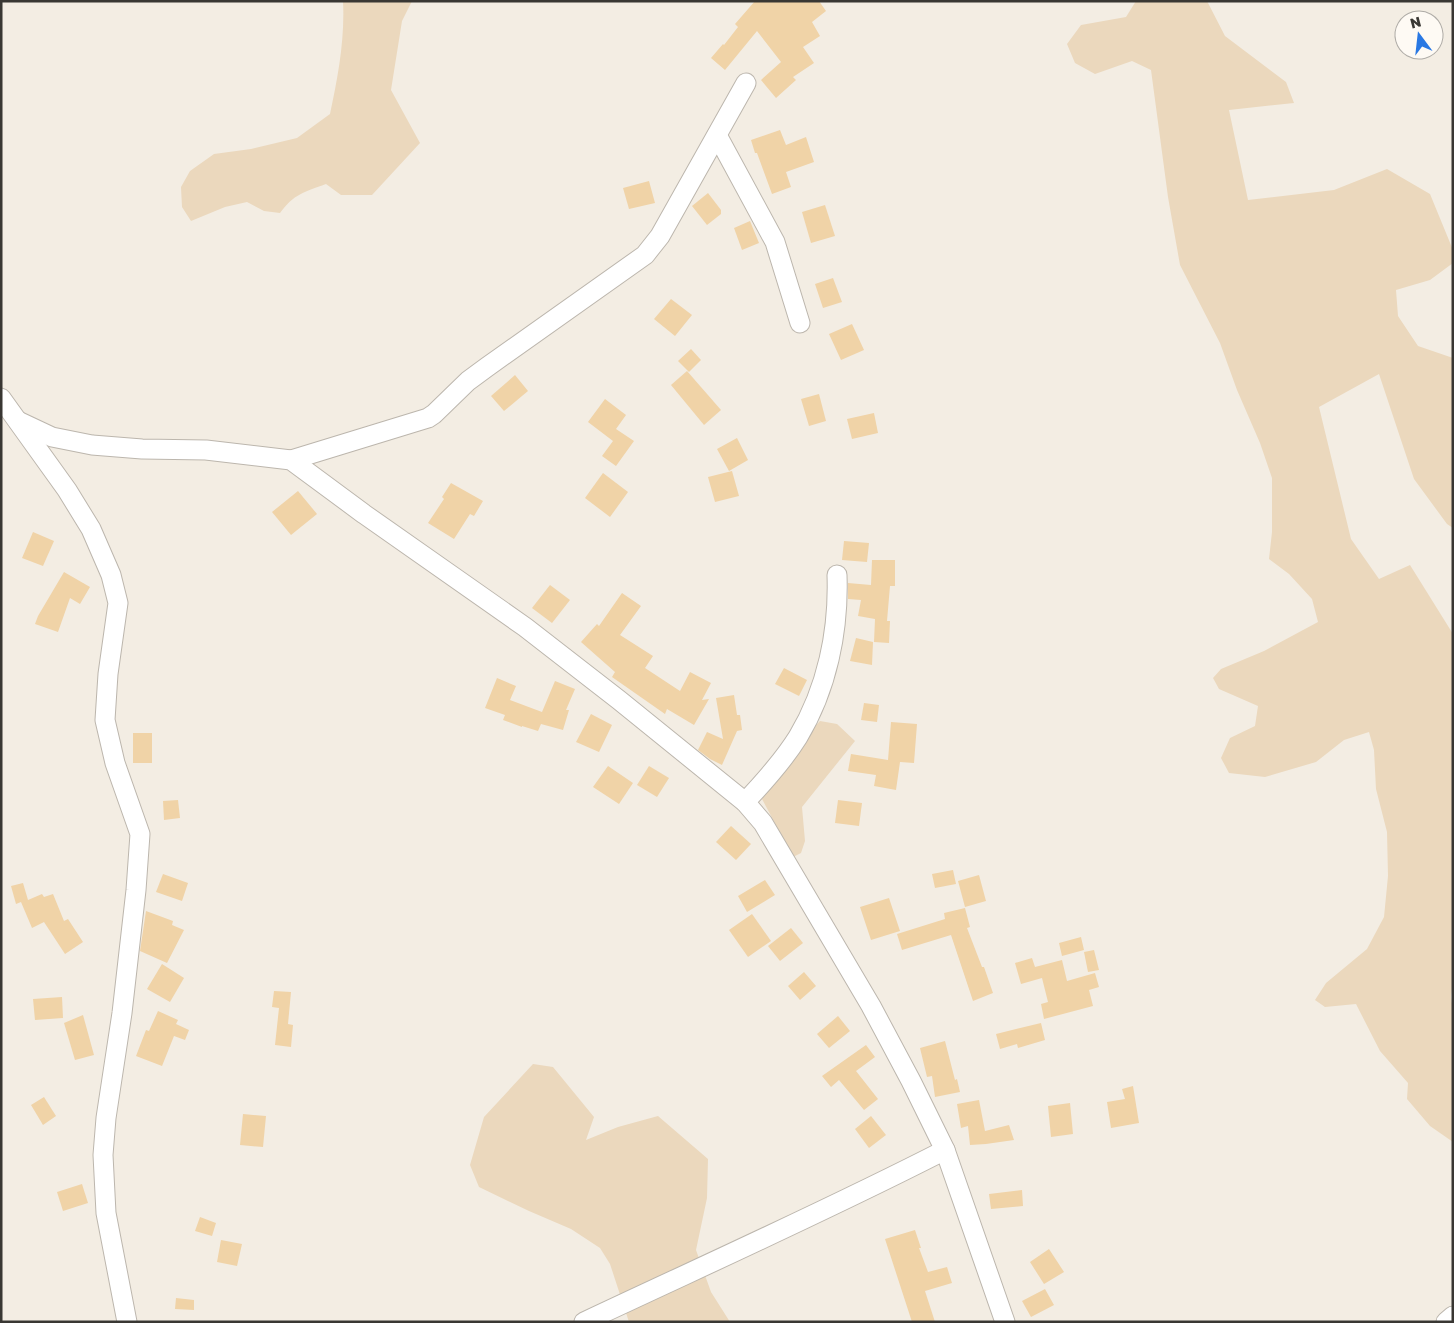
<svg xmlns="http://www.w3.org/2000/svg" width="1454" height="1323" font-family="'Golos Text',sans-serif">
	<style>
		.green { fill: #ebd8bd }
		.building { fill: #f0d3a7 }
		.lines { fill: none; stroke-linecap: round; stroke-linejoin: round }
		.minor-casing { stroke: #bcb6ad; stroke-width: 21 }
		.minor { stroke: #fff; stroke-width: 19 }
	</style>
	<rect width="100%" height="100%" fill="#f3ede3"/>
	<g class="green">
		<path d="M343,1H412L402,21L391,90L420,143L372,195H341L326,184C304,192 294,194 280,213L264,211L247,202L225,207L191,221L182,207L181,187L190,171L214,154L251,149L297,138L330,114C338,77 345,39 343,1Z"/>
		<path d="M1136,1H1207L1225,36L1286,82L1294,103L1229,110L1248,200L1334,190L1387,169L1430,194L1453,250V263L1430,280L1396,290L1398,316L1418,346L1453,358V528L1447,524L1414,479L1379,374L1319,407L1351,539L1379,579L1410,565L1453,634V979L1451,997L1453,1010V1142L1430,1126L1407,1099L1408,1083L1380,1051L1356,1004L1325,1007L1315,1000L1326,983L1367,949L1384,917L1388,876L1387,832L1376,789L1374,750L1369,732L1344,740L1316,762L1265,777L1229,773L1221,758L1230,738L1255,726L1258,706L1219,689L1213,678L1221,669L1264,651L1318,622L1312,599L1289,574L1269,559L1272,532V478L1260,443L1237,390L1220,343L1180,265L1168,197L1151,70L1132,61L1095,74L1075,63L1067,44L1081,25L1126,17Z"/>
		<path d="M820,721L837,724L855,741L802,807L805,841L801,853L793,857L762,799L790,752Z"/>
		<path d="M533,1064L553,1067L594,1117L586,1140L618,1127L658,1116L708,1159L707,1198L696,1250L711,1292L730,1322H629L610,1264L600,1248L571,1229L529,1211L479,1187L470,1165L484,1117Z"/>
	</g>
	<g class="building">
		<path d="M755,1H819L826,11L812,22L820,36L803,47L814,63L793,77L796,80L776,98L761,80L781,62L757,31L725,70L711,58L723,44L724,45L738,27L735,24Z"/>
		<path d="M780,130L786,145L806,137L814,162L786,172L791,187L772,194L757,153H755L751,140Z"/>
		<path d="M649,181L655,203L629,209L623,188Z"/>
		<path d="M708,193L721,210V214L707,225L692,206Z"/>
		<path d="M825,205L835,236L811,243L802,212Z"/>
		<path d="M750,221L759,243L742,250L734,228Z"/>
		<path d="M833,278L842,302L823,308L815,284Z"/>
		<path d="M671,299L692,315L675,336L654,319Z"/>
		<path d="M852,324L864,350L841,360L829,334Z"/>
		<path d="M691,349L701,360L689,372L678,361Z"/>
		<path d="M687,371L721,410L704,425L671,385Z"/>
		<path d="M515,375L528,391L504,411L491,396Z"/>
		<path d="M819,394L826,421L809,426L801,399Z"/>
		<path d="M605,399L626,415L616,429L634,441L616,466L602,456L613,441L588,422Z"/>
		<path d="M874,413L878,433L852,439L847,419Z"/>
		<path d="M737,438L748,460L729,471L717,449Z"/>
		<path d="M732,471L739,496L715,502L708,477Z"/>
		<path d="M603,473L628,492L610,517L585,498Z"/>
		<path d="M451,483L483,501L474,516L470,514L454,539L428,523L444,499L442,497Z"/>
		<path d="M298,491L317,514L291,535L272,512Z"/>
		<path d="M33,532L54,541L43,566L22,558Z"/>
		<path d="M844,541L869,543L867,562L842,560Z"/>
		<path d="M872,560H895V586H890L887,621H890L889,643L874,642L875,619L858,616L861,600L848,599V583L871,585Z"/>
		<path d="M64,572L90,587L80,604L70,598L58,632L35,624L38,616Z"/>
		<path d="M550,585L570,600L552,623L532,608Z"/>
		<path d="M622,593L641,606L620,635L653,656L645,668L680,691L690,672L711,683L702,700L709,699L694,725L667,709L665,714L612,677L615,672L581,642L597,624L599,626Z"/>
		<path d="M856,638L873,642L872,665L850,661Z"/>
		<path d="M784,668L807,680L799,696L775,684Z"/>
		<path d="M497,678L516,686L510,700L542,712L555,681L575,689L566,710H569L563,730L541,724L538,731L522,726V727L503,720L505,715L485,708Z"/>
		<path d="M734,695L737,715H740L742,730L737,731L722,765L710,759L698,750L707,732L723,739L716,698Z"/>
		<path d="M864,703L879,705L877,722L861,720Z"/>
		<path d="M591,714L612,725L599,752L576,742Z"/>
		<path d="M891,722L917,724L914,763L900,762L896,790L874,786L876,775L848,771L851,754L888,760Z"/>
		<rect x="133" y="733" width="19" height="30"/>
		<path d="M608,766L633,783L619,804L593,787Z"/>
		<path d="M649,766L669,778L657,797L637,785Z"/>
		<path d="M178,800L180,818L164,820L163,801Z"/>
		<path d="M838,800L862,803L859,826L835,823Z"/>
		<path d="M731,826L751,844L736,860L716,842Z"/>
		<path d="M953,870L956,884L935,888L932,874Z"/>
		<path d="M163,874L188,883L182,901L156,892Z"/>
		<path d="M979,875L986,901L965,907L958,881Z"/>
		<path d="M765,880L775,895L747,912L738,896Z"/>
		<path d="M23,883L28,900L42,894L44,897L53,894L64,921L68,919L83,942L65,954L44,922L32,928L21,902L16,904L11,886Z"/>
		<path d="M889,898L900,931L871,940L860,907Z"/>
		<path d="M965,908L970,927L967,928L982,967H984L993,993L973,1001L951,935L902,950L897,934L945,919L944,913Z"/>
		<path d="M146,911L173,921L172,925L184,930L167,963L140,951Z"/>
		<path d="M752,914L771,941L748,957L729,930Z"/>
		<path d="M791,928L803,943L780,961L768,946Z"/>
		<path d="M1081,937L1084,950L1062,956L1059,943Z"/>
		<path d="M1094,950L1099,970L1088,972L1084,952Z"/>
		<path d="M1032,958L1035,967L1062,960L1067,981L1095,973L1099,987L1089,990L1093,1006L1044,1019L1041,1004L1048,1002L1042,978L1021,984L1015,963Z"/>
		<path d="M162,964L184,978L170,1002L147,989Z"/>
		<path d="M804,972L816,986L800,1000L788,986Z"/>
		<path d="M274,991L291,992L288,1024L293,1025L291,1047L275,1045L279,1008L272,1007Z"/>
		<path d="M62,997L63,1018L35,1020L33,999Z"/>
		<path d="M158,1011L178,1020L176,1024L189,1030L185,1040L174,1036L162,1066L136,1056L146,1030L149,1031Z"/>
		<path d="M83,1015L94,1055L75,1060L64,1023Z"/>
		<path d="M838,1016L850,1031L829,1048L817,1034Z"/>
		<path d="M1041,1023L1045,1040L1018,1048L1017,1044L1000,1049L996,1034Z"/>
		<path d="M945,1041L955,1080L957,1079L960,1092L935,1097L932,1076L927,1077L920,1048Z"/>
		<path d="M866,1045L875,1057L856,1071L878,1099L864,1110L839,1080L831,1087L822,1076Z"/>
		<path d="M1133,1086L1139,1123L1111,1128L1107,1102L1125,1099L1122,1089Z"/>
		<path d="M44,1097L56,1116L43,1125L31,1105Z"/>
		<path d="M979,1100L985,1131L1009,1125L1014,1140L986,1144L970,1145L968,1126L961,1128L957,1104Z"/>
		<path d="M1070,1103L1073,1134L1051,1137L1048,1106Z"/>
		<path d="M243,1114L266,1116L263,1147L240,1145Z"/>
		<path d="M871,1116L886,1135L869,1148L855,1129Z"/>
		<path d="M82,1184L88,1203L63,1211L57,1192Z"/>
		<path d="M1022,1190L1023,1206L991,1209L989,1194Z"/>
		<path d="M200,1217L216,1223L212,1236L195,1231Z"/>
		<path d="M915,1230L921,1248H919L928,1272L947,1267L952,1283L925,1291L935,1322H912L885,1239Z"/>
		<path d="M221,1240L242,1244L237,1266L217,1262Z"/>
		<path d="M1049,1249L1064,1272L1044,1284L1030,1262Z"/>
		<path d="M1045,1289L1054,1305L1031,1317L1022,1301Z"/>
		<path d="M176,1298L194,1300V1310L175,1309Z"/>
	</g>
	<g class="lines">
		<defs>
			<g id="minor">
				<path d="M717,135L775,242L800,323"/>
				<path d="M1,398L67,490L91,529L111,575L118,603L108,674L105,720L115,763L140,834L136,890L122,1013L106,1118L103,1155L106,1213L127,1322"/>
				<path d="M18,421L52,437L92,445L142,449L206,450L291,460L364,514L525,627L619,700L745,802L763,823L871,1006L911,1081L945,1150L1005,1322"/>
				<path d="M291,460L428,418L434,414L468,381L487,367L645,255L660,236L746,83"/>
				<path d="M745,802C764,782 783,761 798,737C827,689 839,631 837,575"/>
				<path d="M584,1322C705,1265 826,1211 945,1150"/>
				<path d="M1446,1322L1453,1316"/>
			</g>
		</defs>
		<use href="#minor" class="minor-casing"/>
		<use href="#minor" class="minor"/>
	</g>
	<rect width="1454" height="1323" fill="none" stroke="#393733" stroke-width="5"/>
	<g transform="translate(1419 35) rotate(345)"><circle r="24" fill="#fefaf4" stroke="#afaca7"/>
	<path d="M0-4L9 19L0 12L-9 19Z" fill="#2978e3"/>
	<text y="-8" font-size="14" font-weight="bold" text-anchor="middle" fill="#393733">N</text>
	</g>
</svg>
